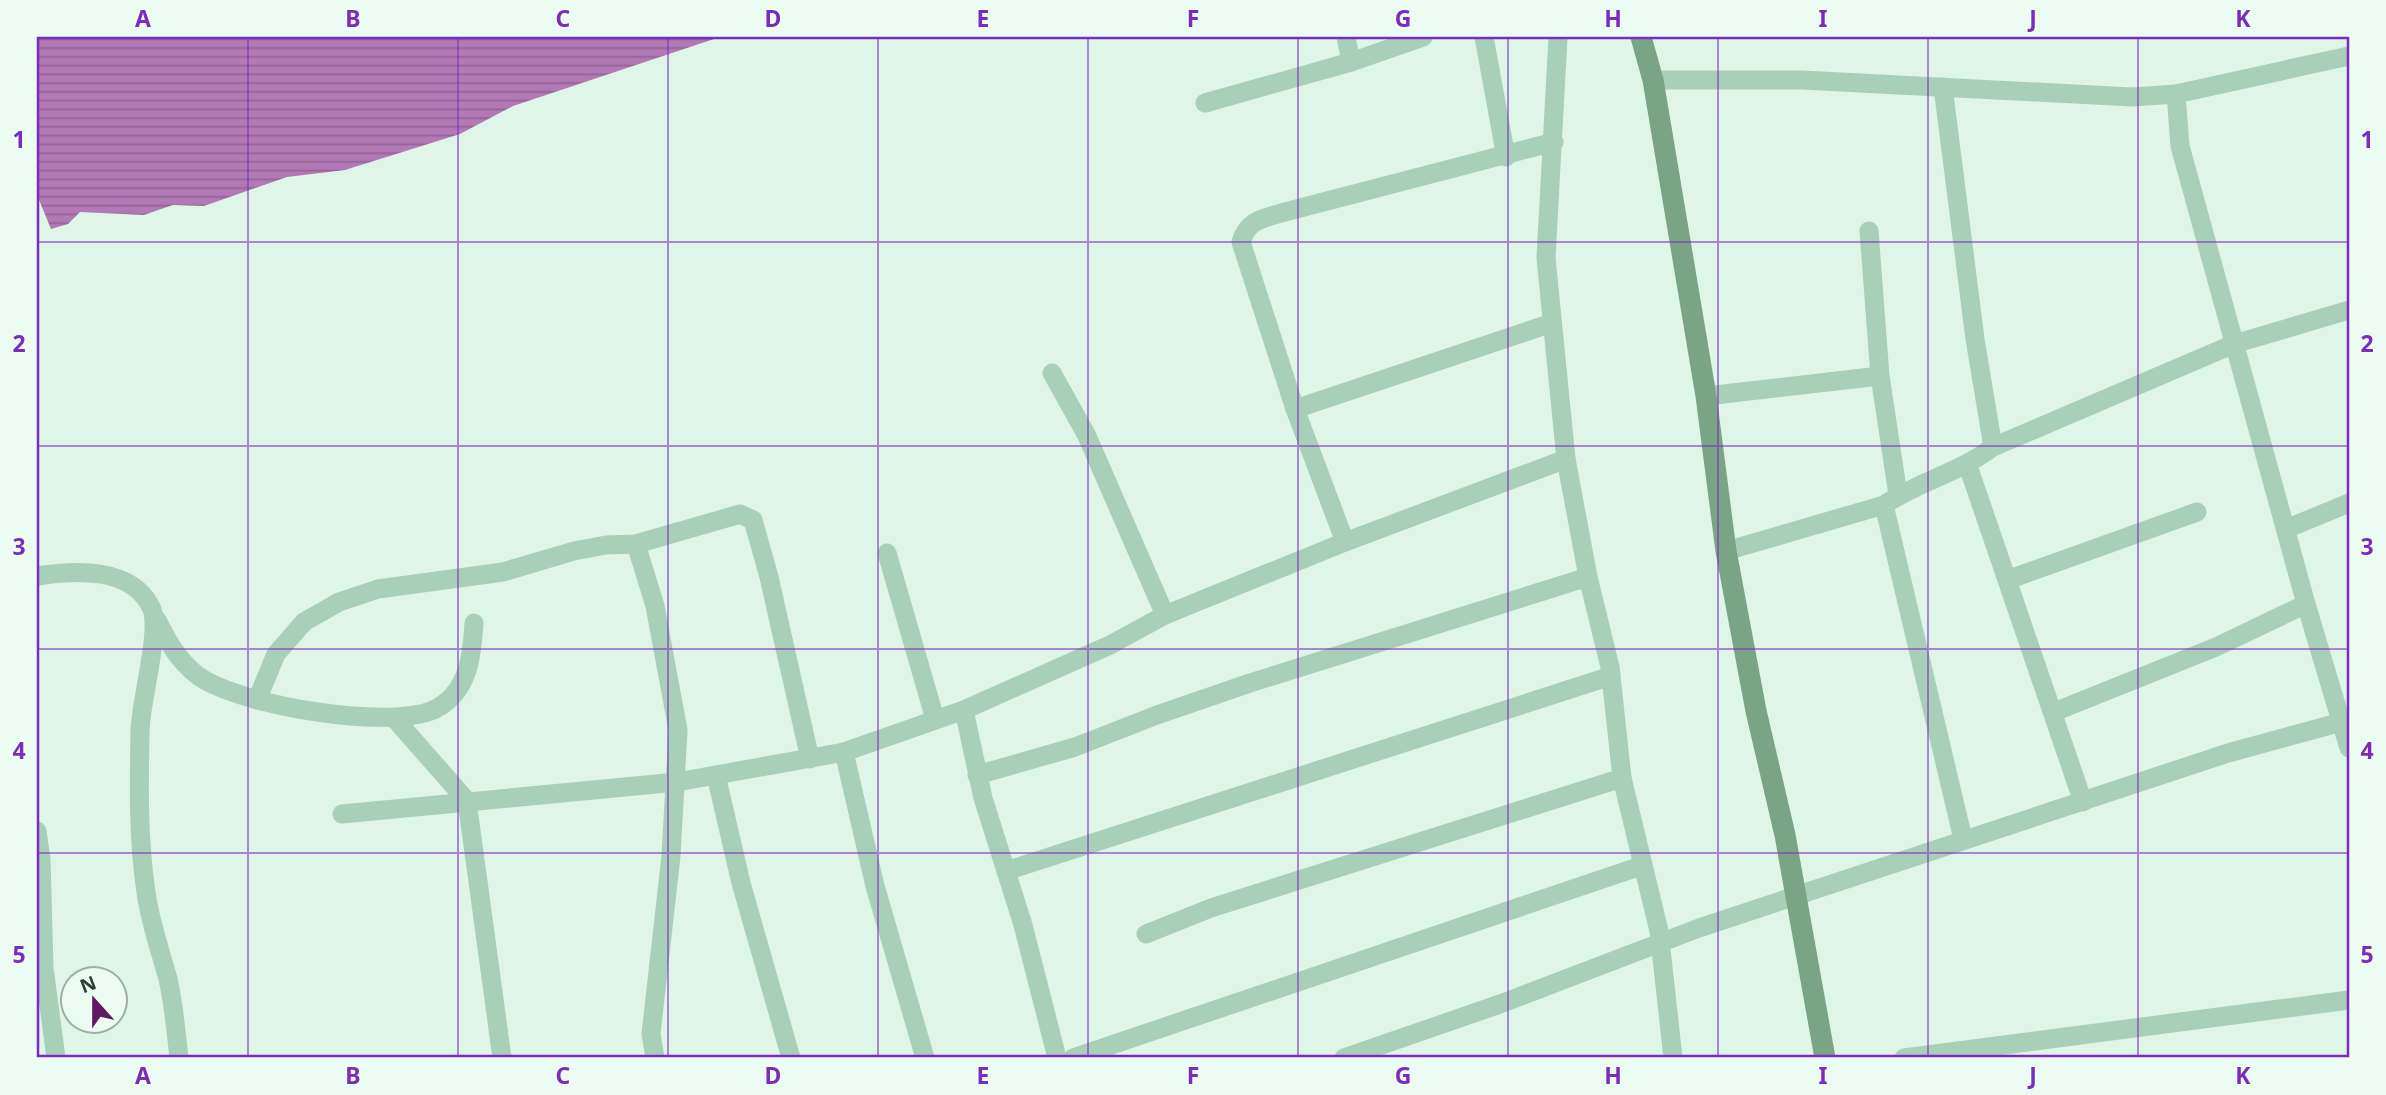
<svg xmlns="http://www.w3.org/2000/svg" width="2386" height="1095" font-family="'Noto Sans',sans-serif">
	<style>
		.water { fill: url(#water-rules) }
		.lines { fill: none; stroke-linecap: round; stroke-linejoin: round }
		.street { stroke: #a8cfb7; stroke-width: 19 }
		.secondary { stroke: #79a485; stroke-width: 21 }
		.grid { fill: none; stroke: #7b2cbf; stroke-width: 2; stroke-opacity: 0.55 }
		.neatline { fill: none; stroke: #7b2cbf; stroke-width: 2.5 }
		.grid-label { font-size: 23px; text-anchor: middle; font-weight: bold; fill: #7b2cbf }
	</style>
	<defs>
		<pattern id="water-rules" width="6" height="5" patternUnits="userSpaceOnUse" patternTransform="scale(1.75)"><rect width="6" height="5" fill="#b379b6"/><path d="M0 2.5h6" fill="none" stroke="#926494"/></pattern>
	</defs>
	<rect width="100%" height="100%" fill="#def5e8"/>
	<path class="water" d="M37,37H720L513,106L460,134L345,170L287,177L204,206L173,205L144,215L80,212L68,224L51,229L37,195Z"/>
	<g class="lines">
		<g class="street">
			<path d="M1346,37L1351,62"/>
			<path d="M1484,37L1506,157"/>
			<path d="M1558,37L1546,258L1566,459L1588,577L1610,667L1622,778L1659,931L1673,1058"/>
			<path d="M1653,80H1802L2132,97L2176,94L2349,56"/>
			<path d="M1943,87L1975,339L1993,447"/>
			<path d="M2176,94L2180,146L2306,604L2349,748"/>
			<path d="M1205,103L1351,62L1423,37"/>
			<path d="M1869,231L1880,376L1898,495"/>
			<path d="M1052,373L1087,436L1165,615"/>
			<path d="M1706,396L1880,376"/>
			<path d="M1295,409L1552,323"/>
			<path d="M1968,466L2083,802"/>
			<path d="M1884,505L1963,839"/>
			<path d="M2286,529L2349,503"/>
			<path d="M1345,542L1295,409L1241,242C1247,221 1261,219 1281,213L1554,142"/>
			<path d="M636,544L655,606L678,730L671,856L651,1034L655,1058"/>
			<path d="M1726,551L1884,505C1919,481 1957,474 1993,447L2234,344L2349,310"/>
			<path d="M887,553L935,719"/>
			<path d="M37,576C76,570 131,567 151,607C162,629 140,702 140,732C139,786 138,839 146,892C150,922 160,950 168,979C174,1005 176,1032 179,1058"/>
			<path d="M2007,580L2197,512"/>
			<path d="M157,620C168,642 178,660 197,675C236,705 398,733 439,707C469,689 472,655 474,623"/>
			<path d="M257,700L276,654L304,622L339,602L378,589L503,572L574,551L606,545L636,544L740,514L753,520L769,577L810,759"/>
			<path d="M964,710L983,798L1023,925L1057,1058"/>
			<path d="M2054,712L2216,647L2306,604"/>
			<path d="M395,719L467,801L502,1058"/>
			<path d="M844,752L875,886L925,1058"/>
			<path d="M716,775L741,883L791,1058"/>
			<path d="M977,775L1075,747L1157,715L1250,683L1588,577"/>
			<path d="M342,814L677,782L844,752L964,710L1110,645L1165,615L1345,542L1566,459"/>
			<path d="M37,831L41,859L44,968L56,1058"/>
			<path d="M1006,871L1611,676"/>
			<path d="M1146,934L1211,908L1622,778"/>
			<path d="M1073,1058L1641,866"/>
			<path d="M1344,1058L1500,1004L1699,928L2228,753L2349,720"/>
			<path d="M1904,1058L2349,1000"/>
		</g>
		<path class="secondary" d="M1641,37L1653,80L1706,396L1726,551L1756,711L1785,835L1825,1058"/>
	</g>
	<path class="grid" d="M248,37V1058M458,37V1058M668,37V1058M878,37V1058M1088,37V1058M1298,37V1058M1508,37V1058M1718,37V1058M1928,37V1058M2138,37V1058M37,242H2349M37,446H2349M37,649H2349M37,853H2349"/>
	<rect width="2386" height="1095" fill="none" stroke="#ecfcf3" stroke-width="77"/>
	<g transform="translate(94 1000) rotate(339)"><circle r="33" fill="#ecfcf3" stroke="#9eafa4" stroke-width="2"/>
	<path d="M0-5L12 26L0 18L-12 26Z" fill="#611962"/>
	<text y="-10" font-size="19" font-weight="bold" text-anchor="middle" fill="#293c2d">N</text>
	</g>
	<rect x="38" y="38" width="2310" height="1018" class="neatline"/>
	<g class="grid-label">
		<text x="143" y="27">A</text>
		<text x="353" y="27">B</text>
		<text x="563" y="27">C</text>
		<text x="773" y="27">D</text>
		<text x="983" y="27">E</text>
		<text x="1193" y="27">F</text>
		<text x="1403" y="27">G</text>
		<text x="1613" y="27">H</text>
		<text x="1823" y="27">I</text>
		<text x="2033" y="27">J</text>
		<text x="2243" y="27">K</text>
		<text x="19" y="148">1</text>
		<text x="2367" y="148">1</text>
		<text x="19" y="352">2</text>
		<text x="2367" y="352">2</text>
		<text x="19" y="555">3</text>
		<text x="2367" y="555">3</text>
		<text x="19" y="759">4</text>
		<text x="2367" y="759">4</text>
		<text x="19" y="963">5</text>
		<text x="2367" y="963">5</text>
		<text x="143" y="1084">A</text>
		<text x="353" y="1084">B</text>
		<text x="563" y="1084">C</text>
		<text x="773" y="1084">D</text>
		<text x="983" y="1084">E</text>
		<text x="1193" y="1084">F</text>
		<text x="1403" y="1084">G</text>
		<text x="1613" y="1084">H</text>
		<text x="1823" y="1084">I</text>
		<text x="2033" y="1084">J</text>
		<text x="2243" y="1084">K</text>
	</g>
</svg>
